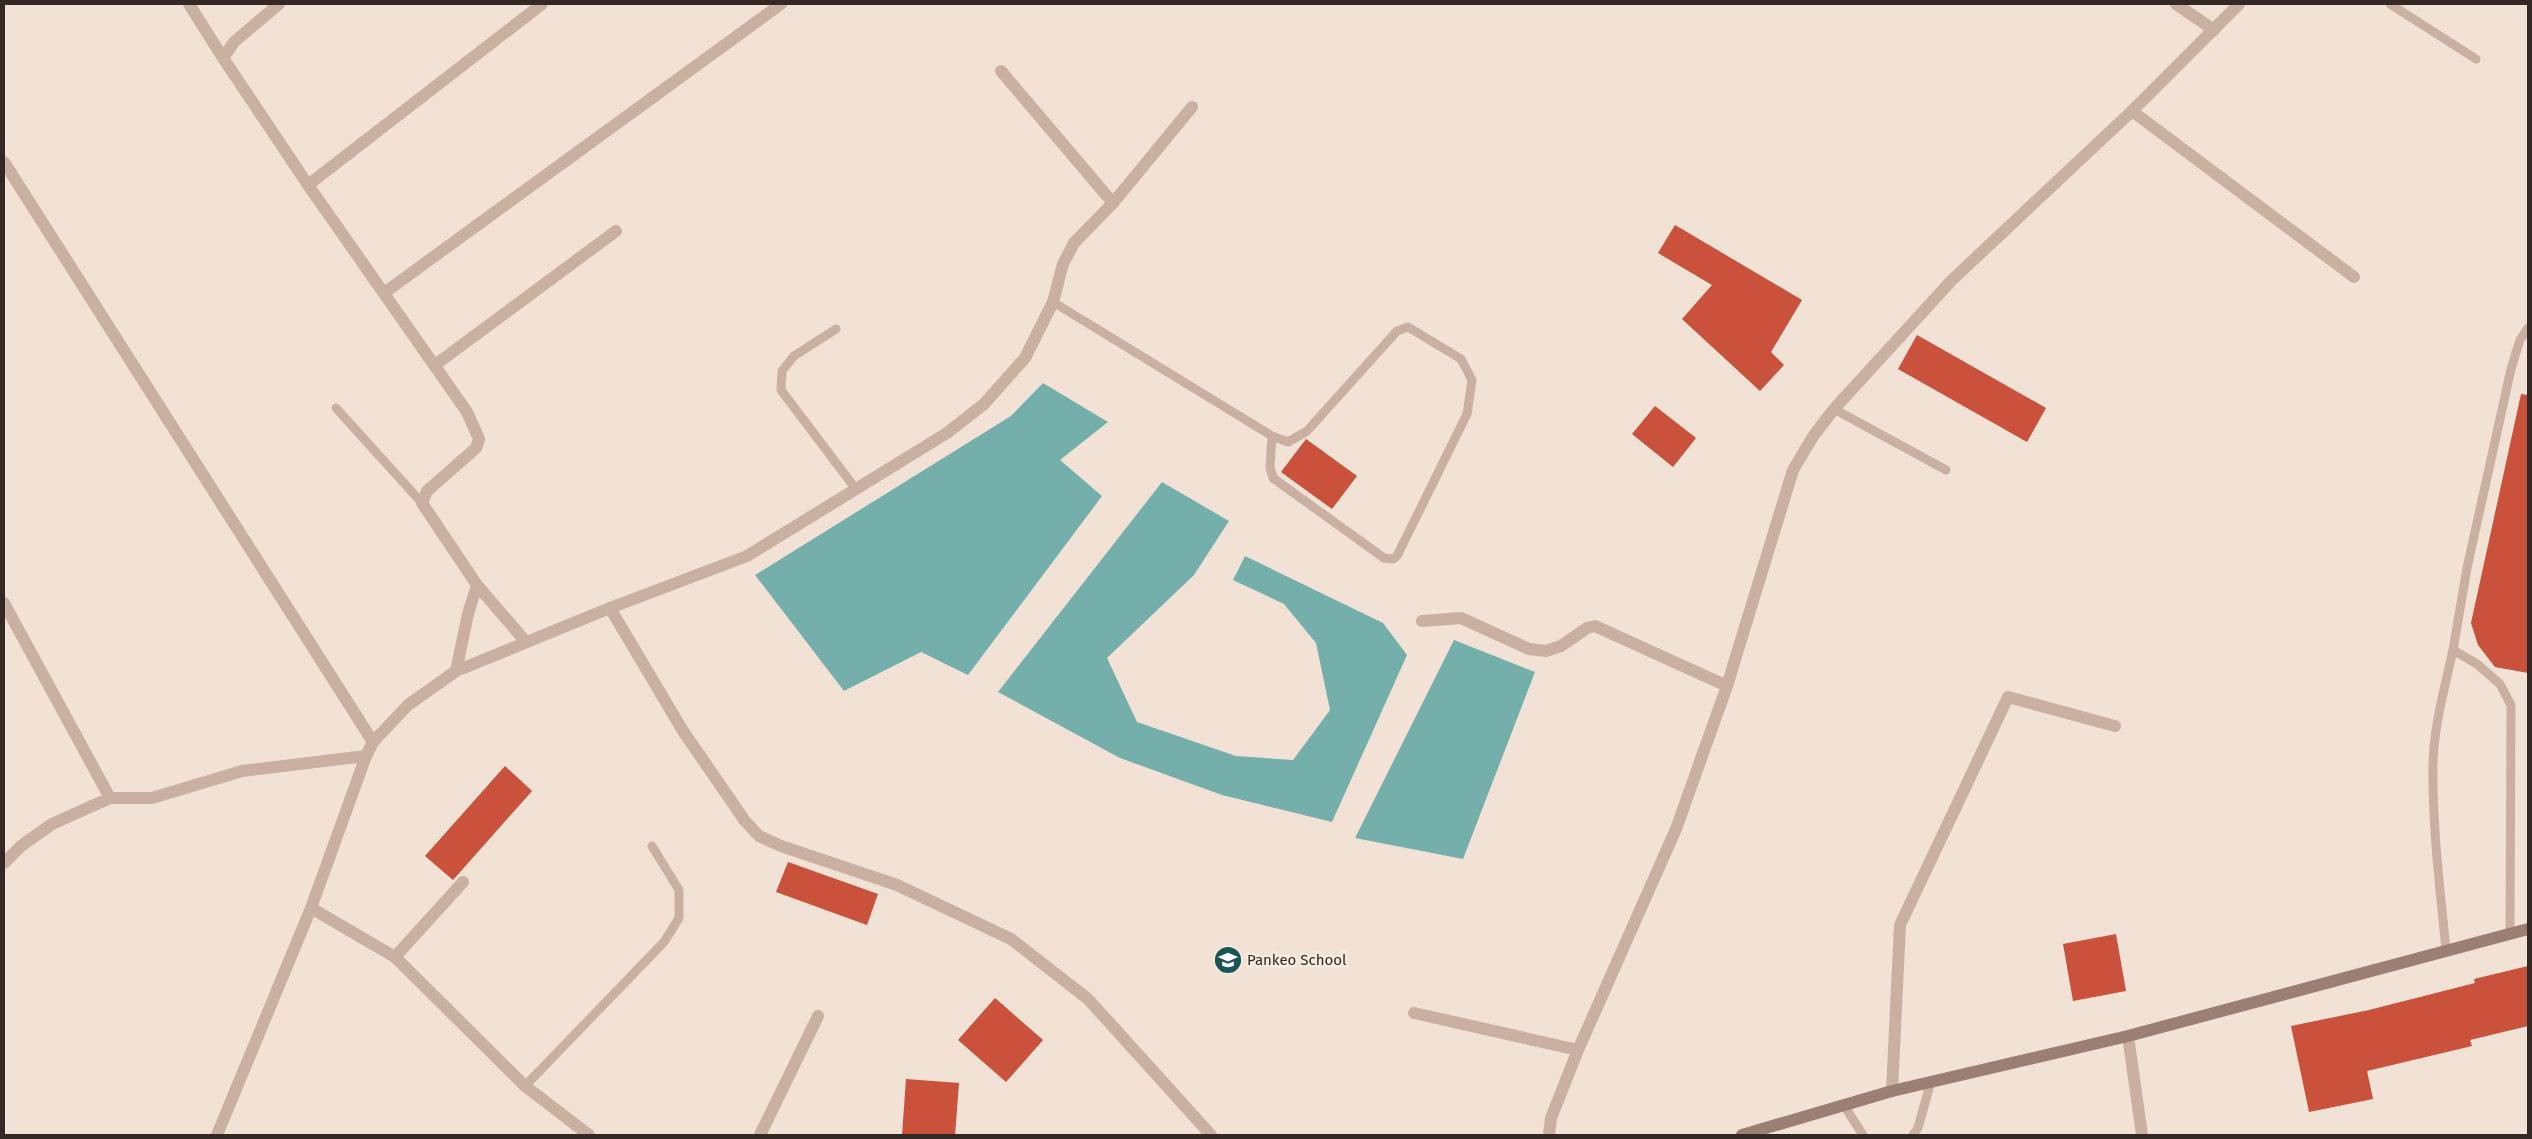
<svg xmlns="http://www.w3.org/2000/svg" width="2532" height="1139" font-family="'Fira Sans',sans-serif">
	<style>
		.water { fill: #74afac }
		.building { fill: #ca513b }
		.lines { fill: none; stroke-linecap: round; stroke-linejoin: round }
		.service { stroke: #c9b0a1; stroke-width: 9 }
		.minor { stroke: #c9b0a1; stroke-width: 12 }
		.secondary { stroke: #9c7f73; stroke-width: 12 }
		.labels { text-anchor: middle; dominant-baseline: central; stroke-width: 5; stroke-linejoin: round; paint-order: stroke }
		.poi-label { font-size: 15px; fill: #332824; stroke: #f9ece1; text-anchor: start }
	</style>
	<rect width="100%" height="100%" fill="#f1e2d5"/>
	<g class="water">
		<path d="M1043,383L1108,422L1060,460L1102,496L968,675L921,652L844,691L755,575L1011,416Z"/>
		<path d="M1162,482L1229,521L1194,575L1107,658L1137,722L1236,756L1293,760L1330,710L1316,643L1284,604L1233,580L1245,556L1383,623L1407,655L1332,822L1222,795L1120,758L998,692Z"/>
		<path d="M1454,640L1535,672L1463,859L1355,838Z"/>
	</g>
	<g class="building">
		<path d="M1675,225L1802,300L1771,352L1784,365L1760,391L1682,319L1712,285L1658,253Z"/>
		<path d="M1917,335L2046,408L2027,442L1898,369Z"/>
		<path d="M2521,394L2528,395V673L2495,667L2478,645L2471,623Z"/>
		<path d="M1655,406L1696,438L1673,467L1632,434Z"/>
		<path d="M1306,439L1357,476L1332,509L1281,472Z"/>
		<path d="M505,766L532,791L453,880L425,856Z"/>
		<path d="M788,862L878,894L867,925L776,892Z"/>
		<path d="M2116,934L2126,991L2073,1001L2063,944Z"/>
		<path d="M2528,966V1026L2470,1040L2472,1046L2367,1071L2373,1099L2309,1112L2291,1026L2369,1010L2475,983L2474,979Z"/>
		<path d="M995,998L1043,1040L1006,1082L958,1040Z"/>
		<path d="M906,1079L959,1083L955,1135H902Z"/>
	</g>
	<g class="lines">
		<g class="service">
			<path d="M2390,4L2476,59"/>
			<path d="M1053,302L1272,436L1288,442L1307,431L1397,331L1408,327L1461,359L1472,380L1467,414L1397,556L1393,559L1384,558L1273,478L1270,467L1272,436"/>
			<path d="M836,329L794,356L782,371L781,390L855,488"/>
			<path d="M336,408L422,503"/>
			<path d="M1834,409L1946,470"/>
			<path d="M2510,934L2511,705L2500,684L2477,664L2453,650L2467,568L2511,369L2520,340L2528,328"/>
			<path d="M2446,950C2440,888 2432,826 2433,763C2434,725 2445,687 2453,650"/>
			<path d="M525,1086L664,942L679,918V890L652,846"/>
			<path d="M1843,1104L1863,1135"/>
			<path d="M1913,1135L1918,1128L1931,1081"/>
		</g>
		<g class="minor">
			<path d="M189,4L223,58"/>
			<path d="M279,4L234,42L223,58L308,185L467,412L479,439L476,448L427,491L422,503L477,585L468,614L456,671"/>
			<path d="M2176,4L2214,30"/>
			<path d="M1001,71L1113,203"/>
			<path d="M2132,111L2354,277"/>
			<path d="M4,162L373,742"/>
			<path d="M308,185L542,4"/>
			<path d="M384,293L781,4"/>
			<path d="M435,365L616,231"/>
			<path d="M477,585L526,642"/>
			<path d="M4,603L110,798"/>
			<path d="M610,608L683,731L745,821L759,836L781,846L897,885L1011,939L1088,999L1211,1135"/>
			<path d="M1422,621L1461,618L1529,649L1546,651L1561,646L1587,628L1595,626L1727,686"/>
			<path d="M4,863L21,846L52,824L110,798H152L242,771L366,756"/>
			<path d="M311,908L395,957L525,1086L589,1135"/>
			<path d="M395,957L463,882"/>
			<path d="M1414,1013L1578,1050"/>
			<path d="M2128,1036L2142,1135"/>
			<path d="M1892,1091L1900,925L2008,697L2115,726"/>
			<path d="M217,1135L311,908L366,756L373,742L408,705L456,671L610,608L747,556L947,433L984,404L1025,358L1053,302L1063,264L1074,243L1113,203L1192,107"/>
			<path d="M760,1135L818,1016"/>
			<path d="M1549,1135L1551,1118L1578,1050L1676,829L1727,686L1793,470L1814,435L1834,409L1952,280L2132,111L2239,4"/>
		</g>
		<path class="secondary" d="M1742,1135L1892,1091L2128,1036L2528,929"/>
	</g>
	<defs>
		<symbol id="school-disc" viewBox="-11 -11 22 22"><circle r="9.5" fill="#195554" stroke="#f9ece1"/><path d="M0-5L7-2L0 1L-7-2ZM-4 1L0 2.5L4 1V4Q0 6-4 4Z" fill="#fff"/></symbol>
	</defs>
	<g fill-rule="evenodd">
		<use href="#school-disc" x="1212" y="944" width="32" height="32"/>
	</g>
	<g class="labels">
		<g class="poi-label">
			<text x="1247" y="960">Pankeo School</text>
		</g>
	</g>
	<rect width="2532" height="1139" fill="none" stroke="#332824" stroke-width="10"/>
</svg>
